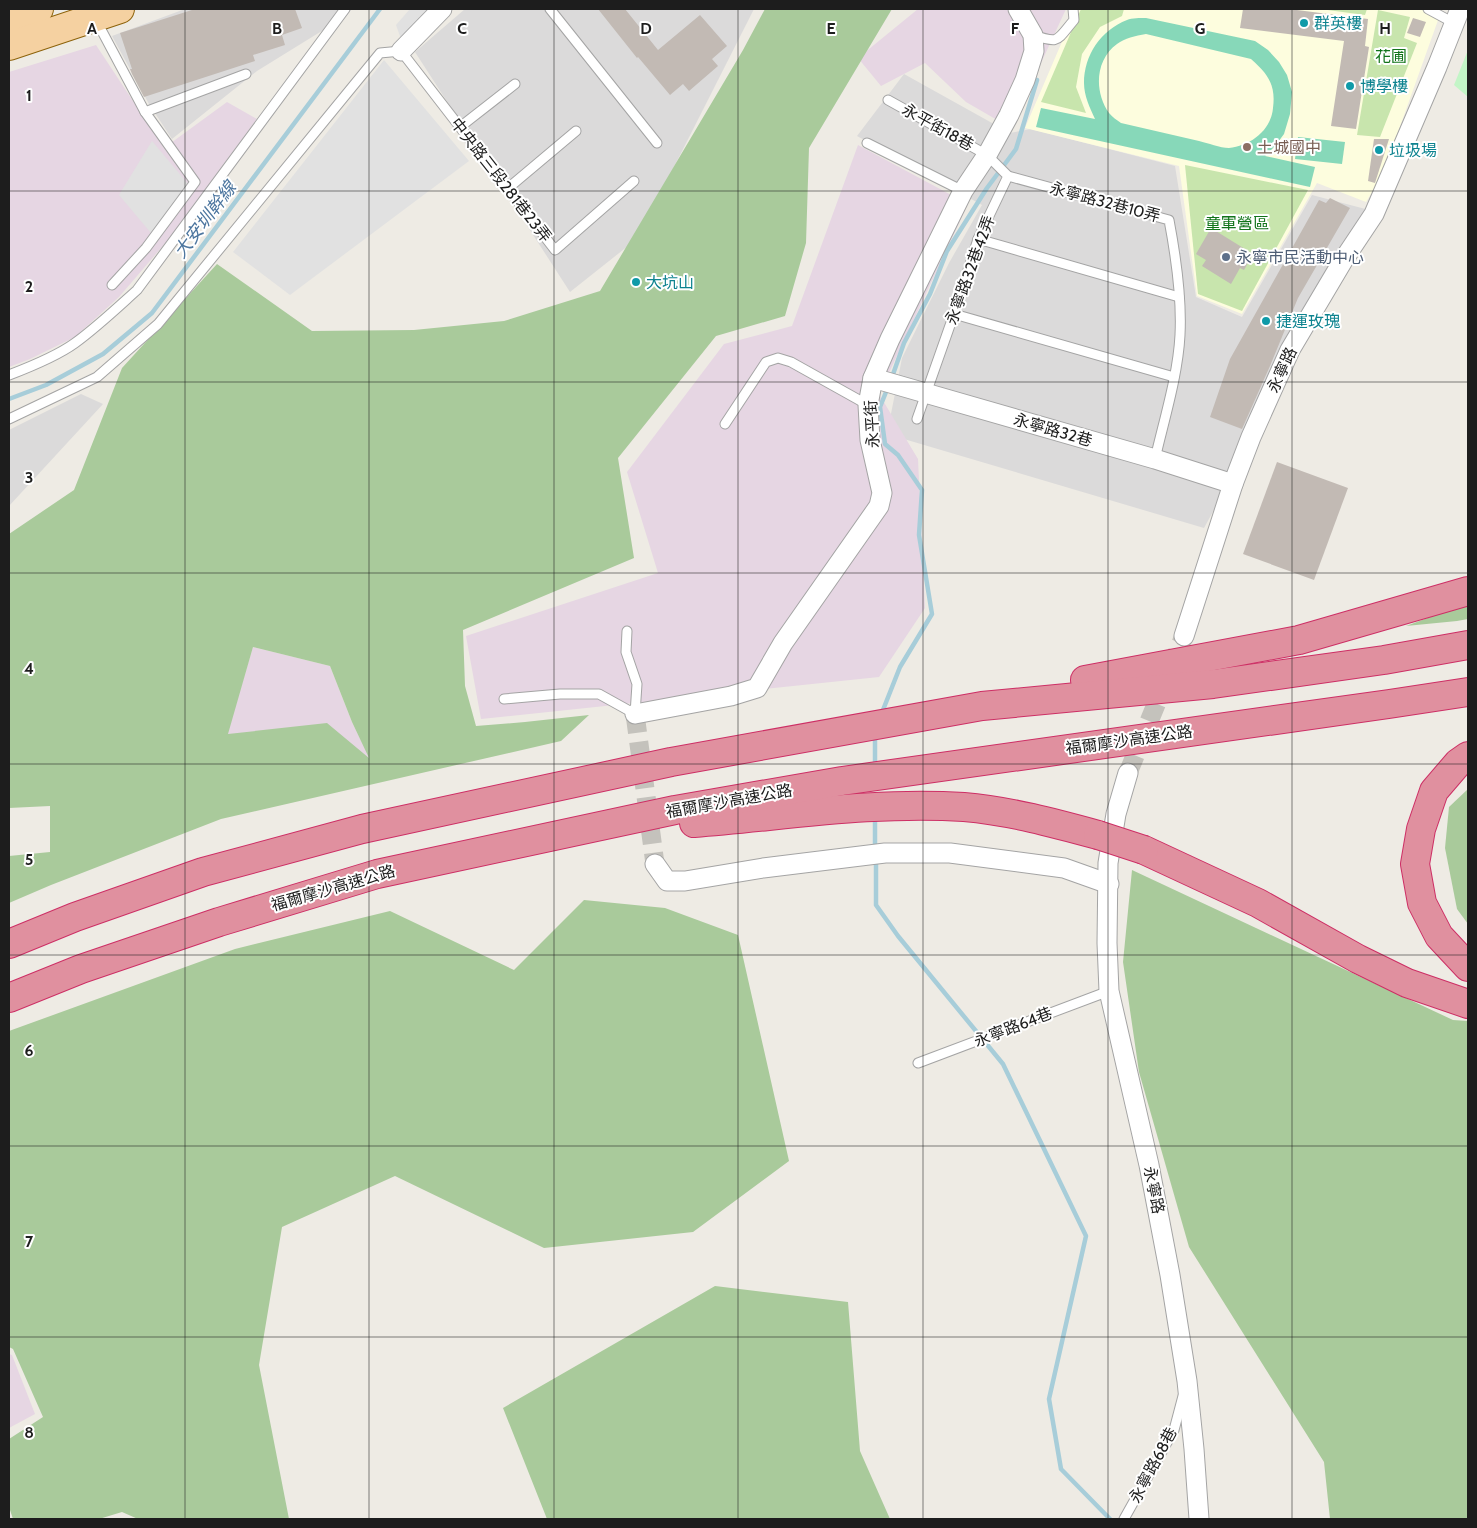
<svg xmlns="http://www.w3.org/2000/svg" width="1477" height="1528" font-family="Cabin,'Noto Sans TC',sans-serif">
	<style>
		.residential { fill: #dbdada }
		.industrial { fill: #e6d6e3 }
		.education { fill: #fdfdde }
		.grass { fill: #c8e5ad }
		.forest { fill: #a9ca9b; fill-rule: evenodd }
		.park { fill: #c3f5c7 }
		.pitch { fill: #87d8b9; fill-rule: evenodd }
		.parking { fill: #e1e1e1 }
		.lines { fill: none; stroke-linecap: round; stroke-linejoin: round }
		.stream { stroke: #a7cdd9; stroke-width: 4.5 }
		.building { fill: #c2bab4 }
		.minor-tunnel { stroke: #c4c2bc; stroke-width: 19; stroke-dasharray: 19 9; stroke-linecap: butt }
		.service-casing { stroke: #a4a4a4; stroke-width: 11 }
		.minor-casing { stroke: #a4a4a4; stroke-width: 21 }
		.primary-casing { stroke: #8d620a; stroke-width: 30 }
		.motorway-casing { stroke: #cd2f65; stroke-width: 30 }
		.service { stroke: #fff; stroke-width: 9 }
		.minor { stroke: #fff; stroke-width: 19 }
		.primary { stroke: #f5d1a1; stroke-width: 28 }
		.motorway { stroke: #e0909f; stroke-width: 28 }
		.motorway-bridge-casing { stroke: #cd2f65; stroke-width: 30; stroke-linecap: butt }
		.motorway-bridge { stroke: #e0909f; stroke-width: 28 }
		.grid { fill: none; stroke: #1d1d1d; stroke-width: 1; stroke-opacity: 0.55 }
		.culture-dot { fill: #0f9aa8; stroke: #fff; stroke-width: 2 }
		.education-dot { fill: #8d6e63; stroke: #fff; stroke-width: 2 }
		.service-dot { fill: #5c6f8a; stroke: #fff; stroke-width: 2 }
		.labels { text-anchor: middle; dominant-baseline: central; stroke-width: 4; stroke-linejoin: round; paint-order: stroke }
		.culture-label { font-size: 16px; fill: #0d838f; stroke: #fff; text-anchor: start }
		.park-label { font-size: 16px; fill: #12741b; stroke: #fff }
		.street-label { font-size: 16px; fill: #1d1d1d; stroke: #fff }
		.education-label { font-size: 16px; fill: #785e54; stroke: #fff; text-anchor: start }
		.service-label { font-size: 16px; fill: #4e5e75; stroke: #fff; text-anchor: start }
		.water-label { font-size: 18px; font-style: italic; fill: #4d769f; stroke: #fff }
		.grid-label { font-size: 16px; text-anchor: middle; font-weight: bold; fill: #1d1d1d; stroke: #fff; stroke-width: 4; stroke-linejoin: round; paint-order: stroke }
	</style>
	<rect width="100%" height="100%" fill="#eeebe4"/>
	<g class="residential">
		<path d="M185,9H352L346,16L257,71L172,139L149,104L112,36Z"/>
		<path d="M465,9H754L638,238L570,292L415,52Z"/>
		<path d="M904,74L1010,133L1031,129L1175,166L1196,297L1242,317L1312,195L1377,212L1204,528L887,434L902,358L949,263L982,205L857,136Z"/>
		<path d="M81,394L103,404L9,506V430Z"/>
	</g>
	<g class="industrial">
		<path d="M918,9H1066L1011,128L966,102L925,63L881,86L858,58Z"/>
		<path d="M96,45L164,148L227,102L257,119L168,240L119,297L75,337L30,359L9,367V72Z"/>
		<path d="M858,145L968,204L879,394L918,459L925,608L879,677L481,719L466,636L658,573L627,472L724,344L792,326Z"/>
		<path d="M253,647L330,666L352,722L370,759L227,734Z"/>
		<path d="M9,1354L12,1355L35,1414L9,1428Z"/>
	</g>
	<path class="education" d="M1076,9H1442L1383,174L1366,202L1317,183L1242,314L1197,296L1179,166L1025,128Z"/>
	<g class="grass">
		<path d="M1081,9H1124L1122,16L1100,27L1082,54L1076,87L1086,113L1041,102Z"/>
		<path d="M1320,9H1367L1365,15Z"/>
		<path d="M1378,10L1410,17L1404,38L1417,43L1380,137L1357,135Z"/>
		<path d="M1185,165L1308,190L1242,311L1198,294Z"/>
	</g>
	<g class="forest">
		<path d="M765,9H892L809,148L806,243L785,316L716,336L618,458L634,558L463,630L465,686L476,726L525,722L589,715L561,741L221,819L51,885L9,903V856L50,852V806L9,808V534L74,490L122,368L217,264L312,331L414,330L504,321L600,291L743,50ZM253,647L330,666L352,722L369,758L327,723L228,734Z"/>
		<path d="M1468,604V619L1457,621L1406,626L1457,607Z"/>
		<path d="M1468,789V924L1457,909L1445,848L1449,807Z"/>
		<path d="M1132,870L1453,1020L1468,1021V1519H1330L1324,1462L1189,1247L1139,1072L1123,962Z"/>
		<path d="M584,900L665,908L738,935L789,1161L693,1232L544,1248L395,1176L282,1227L259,1365L289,1519H138L122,1512L99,1519H13L9,1507V1439L43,1417L13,1349L9,1347V1031L235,949L390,911L514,970Z"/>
		<path d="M715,1286L848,1302L860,1451L890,1519H547L503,1408Z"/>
	</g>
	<path class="park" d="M1468,50V97L1454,85Z"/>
	<g class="pitch">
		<path d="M1146,18L1255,41L1268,50L1279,62L1287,75L1292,92L1290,114L1284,134L1275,146L1265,156L1315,167L1310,187L1036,127L1041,108L1095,119C1090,108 1084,96 1084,83C1084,55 1101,30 1127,20C1132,18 1140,18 1146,18ZM1146,34L1251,59C1268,74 1276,85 1273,108C1271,131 1250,146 1229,148C1220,148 1208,143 1199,141C1173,135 1147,129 1121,123C1117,120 1112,117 1109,113C1094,92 1095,60 1117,44C1125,38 1135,36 1146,34Z"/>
		<path d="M1298,137L1345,142L1342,164L1295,159Z"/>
	</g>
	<g class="parking">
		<path d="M410,9H435L401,39L396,25Z"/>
		<path d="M384,60L469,161L290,295L233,252Z"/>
		<path d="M152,141L189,185L151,233L119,195Z"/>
	</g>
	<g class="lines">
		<g class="stream">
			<path d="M891,380L904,343L930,294L947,251L987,188L1016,149L1037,80"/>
			<path d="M9,399L46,385L103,354L152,313L380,9"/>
			<path d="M881,715L900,667L932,614L919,535L922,490L898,455L885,444L880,407L888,387"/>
			<path d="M875,734V767"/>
			<path d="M875,817V849"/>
			<path d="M876,859V905L898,936L1003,1064L1086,1236L1049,1399L1061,1469L1110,1519"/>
		</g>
	</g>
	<g class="building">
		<path d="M195,9H295L302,28L282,35L285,45L253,55L255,61L144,97L132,74L130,69H132L120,33Z"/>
		<path d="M598,9H625L658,50L700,15L727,46L712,59L718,66L689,91L683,84L670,95L638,57L637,58Z"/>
		<path d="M1243,9H1289L1368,19L1365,46L1369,47L1356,129L1331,126L1344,41L1240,28Z"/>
		<path d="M1413,18L1426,22L1420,37L1407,33Z"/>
		<path d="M1374,139H1389L1375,183L1368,181Z"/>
		<path d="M1330,198L1350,208L1298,298L1270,366L1242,429L1210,417L1230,359L1319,200L1326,203Z"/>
		<path d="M1211,228L1253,254L1244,270L1240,268L1231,284L1202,266L1206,260L1196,254Z"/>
		<path d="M1277,462L1348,488L1314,580L1243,554Z"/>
	</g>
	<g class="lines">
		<g class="minor-tunnel">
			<path d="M635,714L655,864"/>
			<path d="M1128,773L1184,636"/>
		</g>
		<defs>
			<g id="service">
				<path d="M550,9L657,143"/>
				<path d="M1428,9L1454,23"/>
				<path d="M96,20L145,112L195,182L146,248L112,285"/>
				<path d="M1033,35C1060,44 1056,41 1074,20L1073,9"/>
				<path d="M888,100L987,155L1008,176L978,239L954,314L917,419"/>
				<path d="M145,112L246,74"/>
				<path d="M460,127L515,84"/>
				<path d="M867,143L963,191"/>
				<path d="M1008,176L1169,220C1176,257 1182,296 1180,335C1178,375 1164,420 1155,459"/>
				<path d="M507,189L576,131"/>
				<path d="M978,239L1179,297"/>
				<path d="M954,314L1174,377"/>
				<path d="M9,375C30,367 57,356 75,343C97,327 117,308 137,290L345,9"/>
				<path d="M9,419L97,377L158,324L380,53L401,51L555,250L634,181"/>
				<path d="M725,424L766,362L778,358L791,362L868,405"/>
				<path d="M504,699L560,694H599L635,714L637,684L626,652L627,631"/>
				<path d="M918,1063L1109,991"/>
				<path d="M1124,1519L1174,1430L1183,1396"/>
			</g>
			<g id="minor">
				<path d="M401,51L442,9"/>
				<path d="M873,378L1155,459L1233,484"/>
				<path d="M1184,636L1233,484L1251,437L1290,350L1344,259L1374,214L1437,67L1460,9"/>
				<path d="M635,714L731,696L757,688L783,643L879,506L882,493L870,440L868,405L873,378L890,339L963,191L987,155L1009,115L1025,80L1034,51L1033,35L1018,9"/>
				<path d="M1128,773L1116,814L1108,863L1107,943L1109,991L1149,1165L1170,1275L1187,1381L1194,1449L1199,1519"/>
				<path d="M655,864L667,881H685L763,868L885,853H950L1064,868L1109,884"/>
			</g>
			<g id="primary">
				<path d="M9,19L39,9"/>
				<path d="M9,46L120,9"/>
			</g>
			<g id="motorway">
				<path d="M1085,680L1299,640L1468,591"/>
				<path d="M1468,756L1458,763L1434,791L1421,829L1415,864L1422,903L1439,936L1468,967"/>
				<path d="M694,823C784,816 874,801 964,807C1010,811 1054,823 1098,835"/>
				<path d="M1144,850L1258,903L1358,959L1407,983L1468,1004"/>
				<path d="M9,944L75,917L203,872L362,829L671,762L982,706L1213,684L1384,660L1468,645"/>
				<path d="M9,998L81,969L219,922L377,874L675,810L842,781L1389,704L1468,692"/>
			</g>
		</defs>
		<use href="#service" class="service-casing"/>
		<use href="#minor" class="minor-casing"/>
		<use href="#primary" class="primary-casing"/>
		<use href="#motorway" class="motorway-casing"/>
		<use href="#service" class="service"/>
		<use href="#minor" class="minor"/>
		<use href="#primary" class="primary"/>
		<use href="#motorway" class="motorway"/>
		<defs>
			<path id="motorway-bridge" d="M1098,835L1144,850"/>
		</defs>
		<use href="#motorway-bridge" class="motorway-bridge-casing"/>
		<use href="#motorway-bridge" class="motorway-bridge"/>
	</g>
	<path class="grid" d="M185,9V1519M369,9V1519M554,9V1519M738,9V1519M923,9V1519M1108,9V1519M1292,9V1519M9,191H1468M9,382H1468M9,573H1468M9,764H1468M9,955H1468M9,1146H1468M9,1337H1468"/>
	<g class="culture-dot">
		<circle cx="1304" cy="23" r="5"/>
		<circle cx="1350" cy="86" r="5"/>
		<circle cx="1379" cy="150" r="5"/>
		<circle cx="636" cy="282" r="5"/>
		<circle cx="1266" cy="321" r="5"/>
	</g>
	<circle class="education-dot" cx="1247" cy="147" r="5"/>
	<circle class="service-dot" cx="1226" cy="257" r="5"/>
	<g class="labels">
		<g class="culture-label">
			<text x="1314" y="23">群英樓</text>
			<text x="1360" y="86">博學樓</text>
			<text x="1389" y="150">垃圾場</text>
			<text x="646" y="282">大坑山</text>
			<text x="1276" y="321">捷運玫瑰</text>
		</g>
		<g class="park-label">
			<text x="1391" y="56">花圃</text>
			<text x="1237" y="223">童軍營區</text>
		</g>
		<g class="street-label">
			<text transform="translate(938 127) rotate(29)">永平街18巷</text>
			<text transform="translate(501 180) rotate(52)">中央路三段281巷23弄</text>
			<text transform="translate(1105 202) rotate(15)">永寧路32巷10弄</text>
			<text transform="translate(970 270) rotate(-70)">永寧路32巷42弄</text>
			<text transform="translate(1282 370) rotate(-65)">永寧路</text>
			<text transform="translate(872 424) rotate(-93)">永平街</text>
			<text transform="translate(1053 430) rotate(16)">永寧路32巷</text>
			<text transform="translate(1129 740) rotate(-8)">福爾摩沙高速公路</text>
			<text transform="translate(729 801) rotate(-10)">福爾摩沙高速公路</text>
			<text transform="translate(333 888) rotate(-16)">福爾摩沙高速公路</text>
			<text transform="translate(1013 1027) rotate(-21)">永寧路64巷</text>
			<text transform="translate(1154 1190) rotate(79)">永寧路</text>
			<text transform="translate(1153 1465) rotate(-62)">永寧路68巷</text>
		</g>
		<g class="education-label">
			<text x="1257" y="147">土城國中</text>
		</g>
		<g class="service-label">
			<text x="1236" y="257">永寧市民活動中心</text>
		</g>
		<g class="water-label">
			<text transform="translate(205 220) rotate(-53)">大安圳幹線</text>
		</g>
	</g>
	<g class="grid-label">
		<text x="92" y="34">A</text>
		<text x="277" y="34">B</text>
		<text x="462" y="34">C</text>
		<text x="646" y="34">D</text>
		<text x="831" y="34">E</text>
		<text x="1015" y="34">F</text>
		<text x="1200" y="34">G</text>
		<text x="1385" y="34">H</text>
		<text x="29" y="101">1</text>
		<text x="29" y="292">2</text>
		<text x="29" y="483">3</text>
		<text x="29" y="674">4</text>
		<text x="29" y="865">5</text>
		<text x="29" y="1056">6</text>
		<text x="29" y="1247">7</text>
		<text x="29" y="1438">8</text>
	</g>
	<rect width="1477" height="1528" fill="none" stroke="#1d1d1d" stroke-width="20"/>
</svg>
